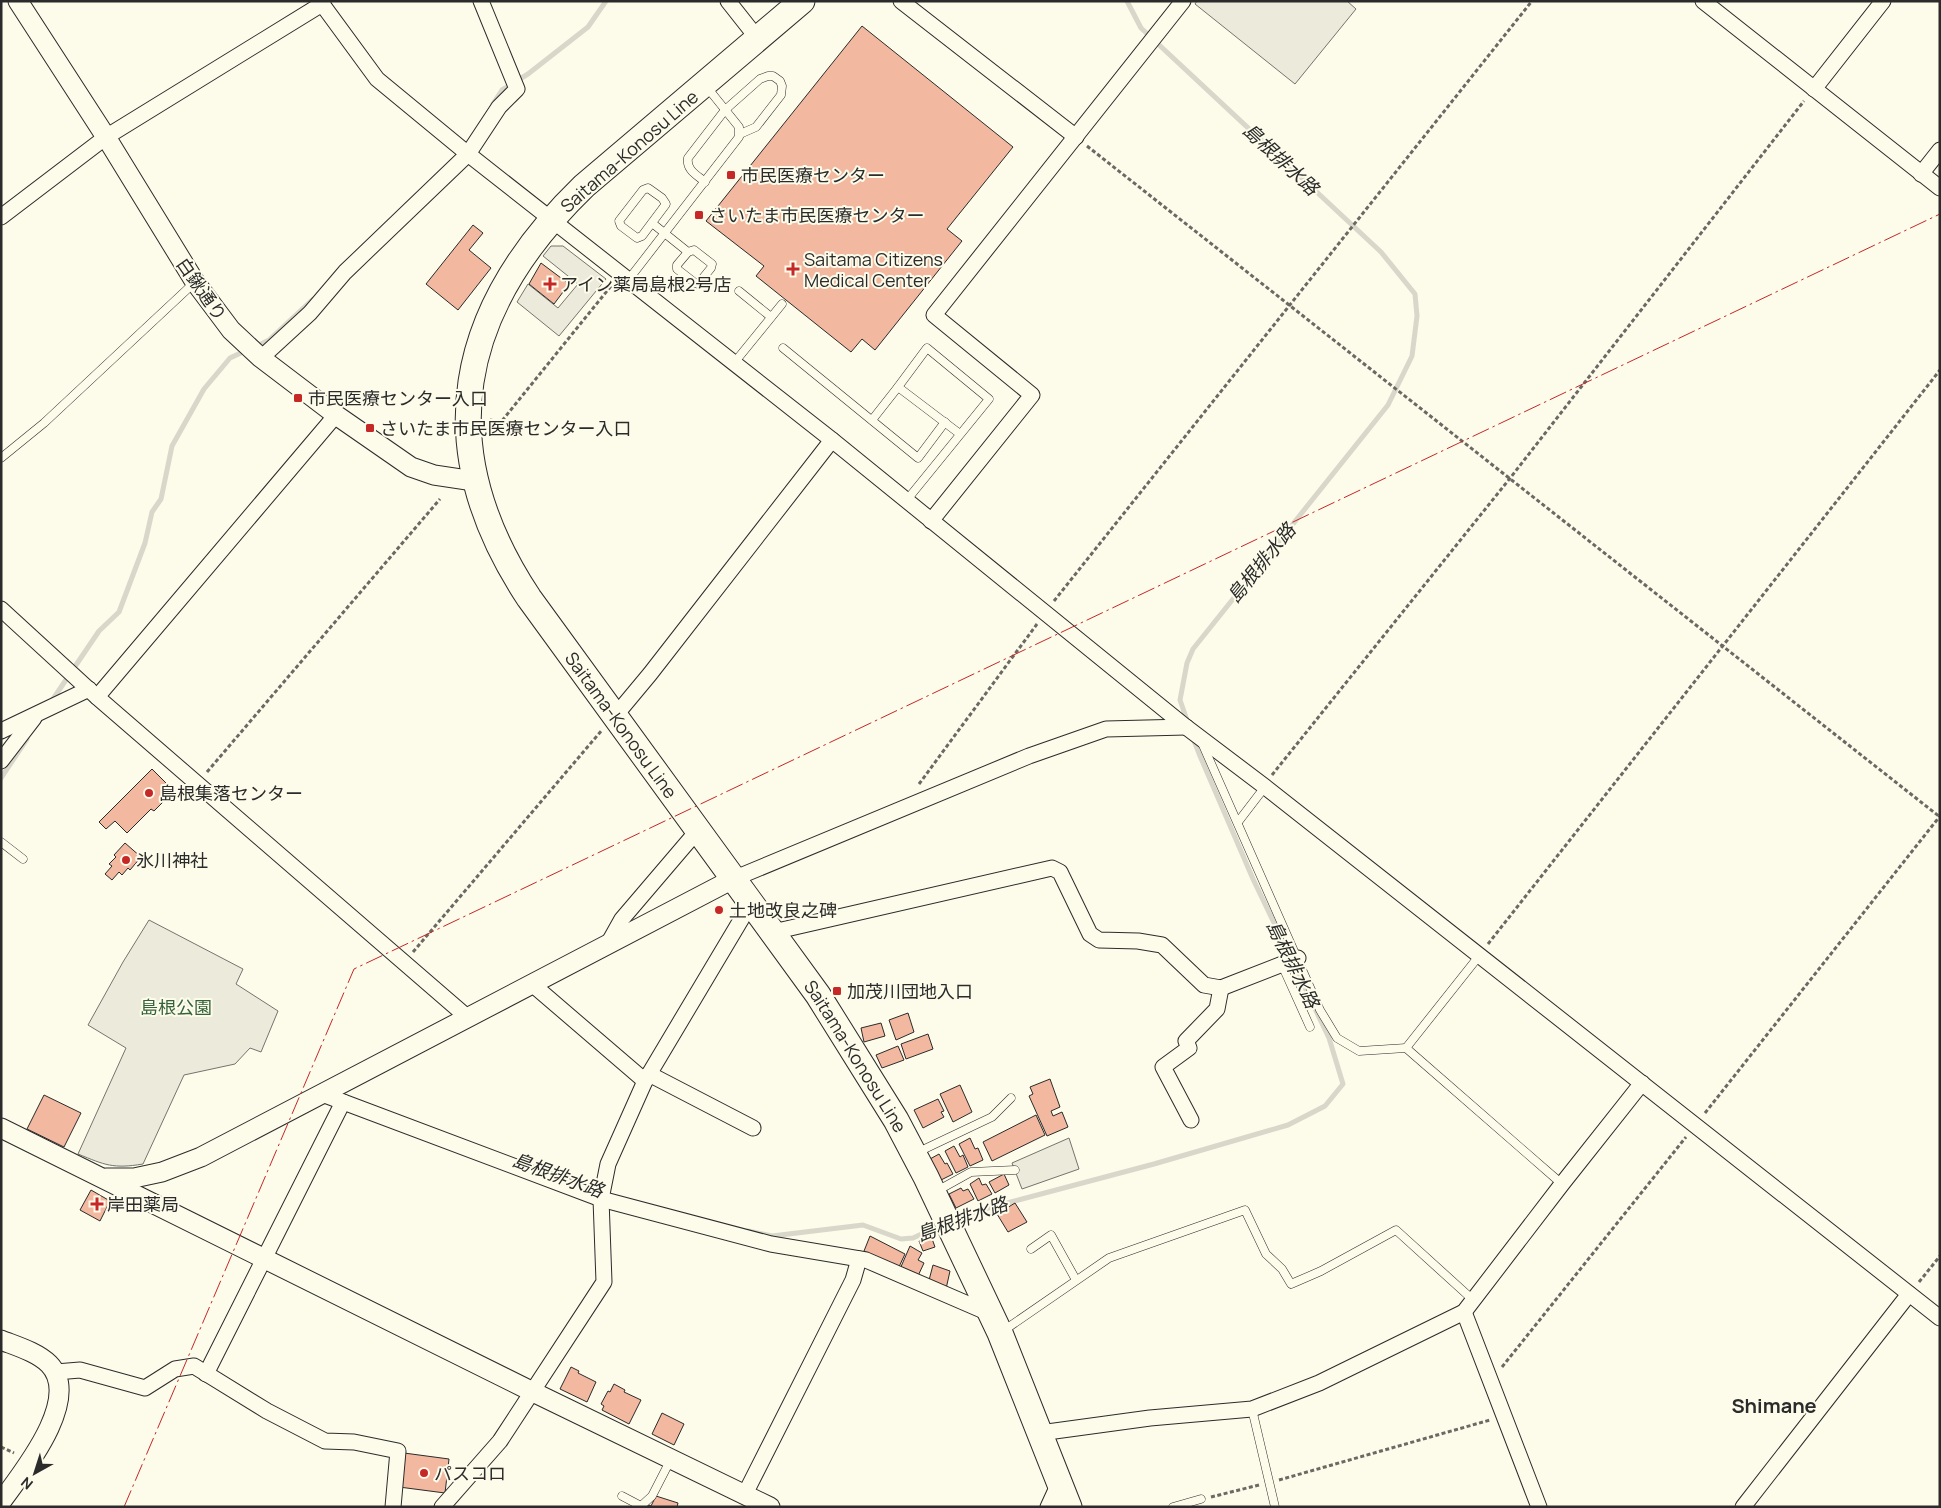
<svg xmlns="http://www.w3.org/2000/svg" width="1941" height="1508" font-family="Manrope,'Noto Sans JP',sans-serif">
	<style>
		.green { fill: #ecebdb; stroke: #74746e }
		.parking { fill: #eceadb; stroke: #74746e }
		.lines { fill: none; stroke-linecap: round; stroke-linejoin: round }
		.stream { stroke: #d8d7c9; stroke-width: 5 }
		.building { fill: #f2b8a0; stroke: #2b2b2b }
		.service-casing { stroke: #2b2b2b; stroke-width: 9 }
		.minor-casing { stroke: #2b2b2b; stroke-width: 17 }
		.tertiary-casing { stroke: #2b2b2b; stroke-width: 21 }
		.primary-casing { stroke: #2b2b2b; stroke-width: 27 }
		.path { stroke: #6a6964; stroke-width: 3; stroke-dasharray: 4 2.5; stroke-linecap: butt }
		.service { stroke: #fdfbea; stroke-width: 8 }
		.minor { stroke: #fdfbea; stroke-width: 15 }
		.tertiary { stroke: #fdfbea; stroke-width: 19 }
		.primary { stroke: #fdfbea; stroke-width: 25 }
		.power { stroke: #c62828; stroke-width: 1; stroke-dasharray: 18 4 2.5 4; stroke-linecap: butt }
		.poi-dot { fill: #c62828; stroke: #fdfbea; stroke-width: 2 }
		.labels { text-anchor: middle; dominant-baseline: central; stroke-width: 4; stroke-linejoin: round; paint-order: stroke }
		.street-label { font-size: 18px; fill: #2b2b2b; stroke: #fdfbea }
		.poi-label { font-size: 18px; fill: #2b2b2b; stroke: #fdfbea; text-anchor: start }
		.park-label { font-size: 18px; fill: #34623c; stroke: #fdfbea }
		.water-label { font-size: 19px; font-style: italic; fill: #2b2b2b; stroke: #fdfbea }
		.quarter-label { font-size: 20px; font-weight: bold; fill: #2b2b2b; stroke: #fdfbea }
	</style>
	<rect width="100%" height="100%" fill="#fdfbea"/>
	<path class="green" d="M149,920L243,969L236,984L278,1011L261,1052L250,1048L235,1064L184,1075L143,1164C113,1169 105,1165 78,1154L126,1048L88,1025L123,962Z"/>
	<g class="parking">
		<path d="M1197,1H1347L1356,9L1295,84L1195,4Z"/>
		<path d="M551,246H563L606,279L559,336L517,302L528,284L558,308L578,284L543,256Z"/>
		<path d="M1069,1138L1079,1169L1022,1189L1012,1163Z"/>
	</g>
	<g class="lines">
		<g class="stream">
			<path d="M1127,1L1141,28L1381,252L1415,294L1417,316L1412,356L1388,405L1193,649L1187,663L1180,700L1188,723"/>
			<path d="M493,104L502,90L528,74L588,27L606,1"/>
			<path d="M255,347L269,340L312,300"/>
			<path d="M51,702L99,631L119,612L145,543L152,512L161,499L172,446L204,389L230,358L247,350"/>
			<path d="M1,778L27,739"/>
			<path d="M953,1219L962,1215L1154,1164L1288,1125L1325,1106L1343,1084L1329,1038L1253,879L1200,756L1193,738"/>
			<path d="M748,1231L772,1236L863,1225L901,1239L913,1238L941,1225"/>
		</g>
	</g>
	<g class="building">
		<path d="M862,26L1013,147L947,229L962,241L875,350L862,339L851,352L756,276L764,266L706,221Z"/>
		<path d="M473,225L483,233L469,250L491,268L458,310L426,284Z"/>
		<path d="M541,263L569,284L554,304L529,284Z"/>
		<path d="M152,769L172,789L163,798L165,800L154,811L151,809L127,833L115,821L106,829L99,822Z"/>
		<path d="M125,843L141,857L130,870L128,868L122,875L119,872L112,880L105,874L112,866L109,864L116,857L114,855Z"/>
		<path d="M908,1013L914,1032L896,1040L889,1020Z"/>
		<path d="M881,1023L885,1036L864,1042L861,1028Z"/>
		<path d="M928,1034L933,1049L906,1059L901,1044Z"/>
		<path d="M898,1046L904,1060L882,1068L876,1055Z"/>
		<path d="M1050,1079L1060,1107L1051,1111L1053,1116L1062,1112L1068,1127L1047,1136L1029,1096L1033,1094L1030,1087Z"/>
		<path d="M960,1085L972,1112L953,1122L940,1094Z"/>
		<path d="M44,1095L81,1113L64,1147L27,1129Z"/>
		<path d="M938,1099L944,1111L941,1112L944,1117L923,1128L914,1110Z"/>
		<path d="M1036,1115L1045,1135L992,1161L983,1142Z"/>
		<path d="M970,1138L975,1149L978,1148L983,1160L970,1166L959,1144Z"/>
		<path d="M954,1146L960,1157L963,1155L968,1167L956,1173L945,1151Z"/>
		<path d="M939,1154L945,1164L947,1163L953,1174L941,1180L930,1159Z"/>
		<path d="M1004,1174L1009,1185L995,1193L989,1182Z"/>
		<path d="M979,1178L982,1185L986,1184L992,1194L978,1201L970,1184Z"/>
		<path d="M961,1188L963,1191L968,1189L974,1199L956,1208L949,1194Z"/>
		<path d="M91,1190L110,1201L100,1221L80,1210Z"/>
		<path d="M1015,1203L1027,1222L1008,1232L997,1214Z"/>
		<path d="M870,1236L905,1254L898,1269L864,1251Z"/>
		<path d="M931,1236L935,1247L923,1251L919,1241Z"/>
		<path d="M910,1246L922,1253L918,1260L924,1263L917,1278L900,1269Z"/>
		<path d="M933,1265L950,1271L946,1289L928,1284Z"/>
		<path d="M571,1367L579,1371L578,1373L596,1382L587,1402L560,1389Z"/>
		<path d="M614,1384L625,1390L624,1392L641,1400L629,1424L602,1410L604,1406L601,1404L608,1391L610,1392Z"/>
		<path d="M662,1413L684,1424L674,1445L652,1434Z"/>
		<path d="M404,1453L449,1459L445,1493L399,1487Z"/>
		<path d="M656,1496L678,1503L677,1507H648L649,1505L651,1506Z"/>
	</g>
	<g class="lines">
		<defs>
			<g id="service">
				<path d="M705,182C697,175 686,170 688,158L725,110L760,79L768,76H773L780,81L782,86L781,95L756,127L740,134"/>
				<path d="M648,188L662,198L666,204L642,236L637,238L621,226L619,221L643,190Z"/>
				<path d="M652,223L688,252L694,250L712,264L711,268L698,284L695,283L677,269V265L688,252"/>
				<path d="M629,279L739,137V127L706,86"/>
				<path d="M739,291L771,317"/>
				<path d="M783,348L918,458L945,422"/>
				<path d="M734,363L782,304"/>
				<path d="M872,420L898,387"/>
				<path d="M1,458L44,423L195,282"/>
				<path d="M906,501L989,399L927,348L898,387L960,434"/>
				<path d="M1202,743L1320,1010L1337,1038L1359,1051L1406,1048L1562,1184"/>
				<path d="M1238,822L1261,792L1264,786"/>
				<path d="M1,842L23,859"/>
				<path d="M1282,965L1310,1027"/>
				<path d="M1406,1048L1479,956"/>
				<path d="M916,1153L992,1117L1011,1098"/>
				<path d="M935,1192L971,1172L1015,1170"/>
				<path d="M1031,1249L1051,1235L1076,1280"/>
				<path d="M1003,1331L1109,1258L1245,1210L1266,1254L1282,1269L1291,1284L1321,1271L1396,1230L1472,1299"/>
				<path d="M1252,1409L1275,1507"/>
				<path d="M622,1496L641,1506L652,1496L671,1459"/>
				<path d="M1173,1507L1201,1499"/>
			</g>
			<g id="minor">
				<path d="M728,1L758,39"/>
				<path d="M901,1L1076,137"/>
				<path d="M1703,1L1940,188"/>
				<path d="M322,4L377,79L468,154L832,440L1186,727L1264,786L1940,1318"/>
				<path d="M1814,89L1883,1"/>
				<path d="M1921,174L1940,150"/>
				<path d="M1,217L106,137L322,4L323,1"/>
				<path d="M261,358L310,313L345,272L468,154L499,107L517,89L481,1"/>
				<path d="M931,521L1032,395L934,315L1183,1"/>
				<path d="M1,609L97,697L467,1017"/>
				<path d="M97,697L336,415"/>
				<path d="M615,716L650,674L832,440"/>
				<path d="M1,731L89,689"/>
				<path d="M1,761L34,718"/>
				<path d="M733,879L1029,756L1106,729L1186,727"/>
				<path d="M773,932L1052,868L1060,872L1090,934L1099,940L1138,941L1162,945L1204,985L1221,988L1298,958"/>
				<path d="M608,944L622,919L698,830"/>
				<path d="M532,984L645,1081"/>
				<path d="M649,1074L753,1128"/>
				<path d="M322,1094L601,1199L771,1244L866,1260L991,1314"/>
				<path d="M1191,1120L1163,1067L1189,1048L1186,1041L1217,1009L1221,988"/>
				<path d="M1464,1312L1539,1507"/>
				<path d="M56,1372L80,1370L145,1388L175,1369L194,1366L267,1411L325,1441L354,1442L398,1451L393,1507"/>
				<path d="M206,1374L343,1102"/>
				<path d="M1040,1433L1150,1418L1252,1409L1319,1383L1464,1312L1562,1184L1642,1083"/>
				<path d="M745,1494L853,1280L859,1259"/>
				<path d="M442,1507L500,1441L604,1282L601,1199L608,1164L645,1081L751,903"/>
				<path d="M1048,1507L1059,1483"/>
				<path d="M1743,1507L1909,1294"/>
			</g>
			<g id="tertiary">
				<path d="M18,1L106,137L195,282L231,330L261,358L336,415L411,467L434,475L474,481"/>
				<path d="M1,1128L533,1392L770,1507"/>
				<path d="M106,1178H134L162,1172L201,1157L733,879"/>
				<path d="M1,1340C16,1346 37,1352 49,1364C83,1399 22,1473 1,1502"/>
			</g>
			<g id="primary">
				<path id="s1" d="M802,1L584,186C456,310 429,447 529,598L818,995L896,1120L926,1177L1000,1333L1069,1507"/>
			</g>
		</defs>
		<use href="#service" class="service-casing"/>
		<use href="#minor" class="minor-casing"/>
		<use href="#tertiary" class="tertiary-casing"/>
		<use href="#primary" class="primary-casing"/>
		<g class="path">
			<path d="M1087,146L1940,817"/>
			<path d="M490,420L501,422L611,286"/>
			<path d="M1054,601L1532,1"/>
			<path d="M207,772L440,499"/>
			<path d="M1272,775L1511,477L1804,101"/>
			<path d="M919,784L1037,624"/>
			<path d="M1488,944L1940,370"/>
			<path d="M413,952L602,730"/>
			<path d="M1705,1113L1940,816"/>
			<path d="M1919,1282L1940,1256"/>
			<path d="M1502,1367L1686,1137"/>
			<path d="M1,1447L14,1453"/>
			<path d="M1279,1480L1490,1420"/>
			<path d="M1211,1497L1259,1485"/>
		</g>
		<use href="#service" class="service"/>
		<use href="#minor" class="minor"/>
		<use href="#tertiary" class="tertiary"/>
		<use href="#primary" class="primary"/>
		<path class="power" d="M124,1507L354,969L1940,214"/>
	</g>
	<g class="poi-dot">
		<rect x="726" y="170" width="10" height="10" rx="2.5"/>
		<rect x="694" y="210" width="10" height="10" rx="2.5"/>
		<path d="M790.5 261.5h5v5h5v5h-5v5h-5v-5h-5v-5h5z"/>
		<path d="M547.5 276.5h5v5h5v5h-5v5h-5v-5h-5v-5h5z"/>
		<rect x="293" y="393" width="10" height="10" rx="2.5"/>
		<rect x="365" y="423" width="10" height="10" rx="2.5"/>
		<circle cx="149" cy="793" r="5"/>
		<circle cx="126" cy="860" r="5"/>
		<circle cx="719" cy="910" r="5"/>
		<rect x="832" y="986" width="10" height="10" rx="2.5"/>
		<path d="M94.5 1196.5h5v5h5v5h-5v5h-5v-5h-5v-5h5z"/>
		<circle cx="424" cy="1473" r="5"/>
	</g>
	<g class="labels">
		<g class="street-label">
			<text transform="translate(629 151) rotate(-41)">Saitama-Konosu Line</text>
			<text transform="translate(202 289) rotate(55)">白鍬通り</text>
			<text stroke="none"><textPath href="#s1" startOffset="902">Saitama-Konosu Line</textPath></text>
			<text stroke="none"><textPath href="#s1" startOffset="1308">Saitama-Konosu Line</textPath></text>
		</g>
		<g class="poi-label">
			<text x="741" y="175">市民医療センター</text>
			<text x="709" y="215">さいたま市民医療センター</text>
			<text x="804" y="259">Saitama Citizens<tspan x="804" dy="21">Medical Center</tspan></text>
			<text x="560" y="284">アイン薬局島根2号店</text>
			<text x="308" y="398">市民医療センター入口</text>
			<text x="380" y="428">さいたま市民医療センター入口</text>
			<text x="159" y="793">島根集落センター</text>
			<text x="136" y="860">氷川神社</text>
			<text x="729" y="910">土地改良之碑</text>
			<text x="847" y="991">加茂川団地入口</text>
			<text x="107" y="1204">岸田薬局</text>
			<text x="434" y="1473">パスコロ</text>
		</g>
		<g class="park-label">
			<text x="176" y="1007">島根公園</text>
		</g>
		<g class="water-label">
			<text transform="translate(1281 159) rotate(43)">島根排水路</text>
			<text transform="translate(1261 563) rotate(-51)">島根排水路</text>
			<text transform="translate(1293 964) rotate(64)">島根排水路</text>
			<text transform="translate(558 1175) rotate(20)">島根排水路</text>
			<text transform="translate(962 1219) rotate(-20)">島根排水路</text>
		</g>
		<g class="quarter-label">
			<text x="1774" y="1405">Shimane</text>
		</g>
	</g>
	<rect width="1941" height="1508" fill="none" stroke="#2b2b2b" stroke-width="5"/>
	<g transform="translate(35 1473) rotate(219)" stroke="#fdfbea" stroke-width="4" paint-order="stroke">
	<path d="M0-4L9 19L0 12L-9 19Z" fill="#2b2b2b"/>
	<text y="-8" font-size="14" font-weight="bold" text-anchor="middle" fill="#2b2b2b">N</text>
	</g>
</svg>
